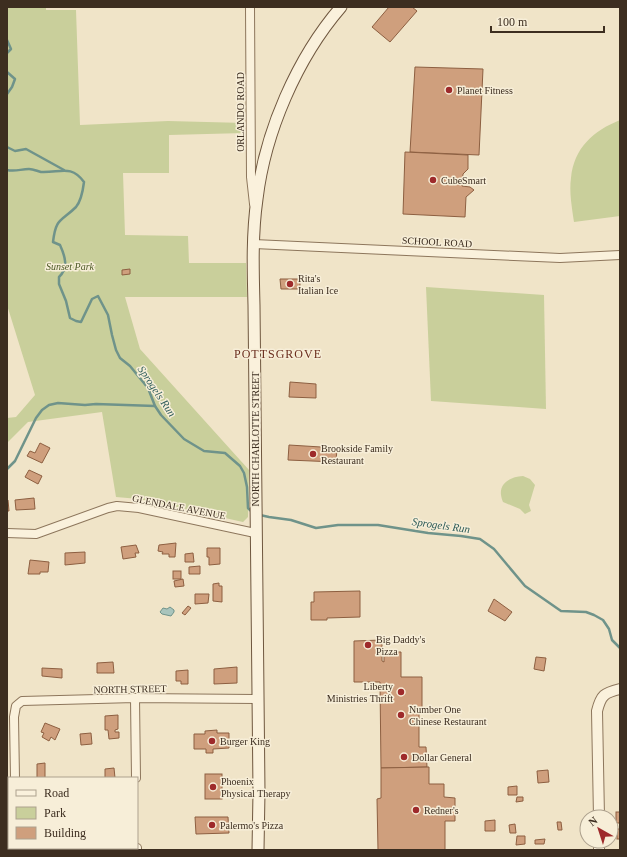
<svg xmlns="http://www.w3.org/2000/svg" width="627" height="857" font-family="Georgia,serif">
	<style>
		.green { fill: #c9cf9b }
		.water { fill: #a9c4bc; stroke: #6f938a }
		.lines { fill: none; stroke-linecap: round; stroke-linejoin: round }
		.stream { stroke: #6f938a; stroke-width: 2.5 }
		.building { fill: #cf9f7d; stroke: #8d5f41 }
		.minor-casing { stroke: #8d765c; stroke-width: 10 }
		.tertiary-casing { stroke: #8d765c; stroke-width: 12 }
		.secondary-casing { stroke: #6f573f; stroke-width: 13 }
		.minor { stroke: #faf1dc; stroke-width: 8 }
		.tertiary { stroke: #faf1dc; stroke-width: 10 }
		.secondary { stroke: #faf1dc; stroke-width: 11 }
		.poi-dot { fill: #9e2a2b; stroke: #f7eed8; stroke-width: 1.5 }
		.labels { text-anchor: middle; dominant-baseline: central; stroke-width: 3; stroke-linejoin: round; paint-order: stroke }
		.poi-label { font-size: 10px; fill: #3d2e20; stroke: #f7eed8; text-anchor: start }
		.street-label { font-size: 10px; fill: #3d2e20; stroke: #f7eed8 }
		.park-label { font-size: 10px; font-style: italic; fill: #4d5a26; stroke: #f7eed8 }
		.water-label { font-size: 11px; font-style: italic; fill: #2f5d5a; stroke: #f7eed8 }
		.quarter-label { font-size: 12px; letter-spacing: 1px; fill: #6b2e1e; stroke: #f7eed8 }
	</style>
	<rect width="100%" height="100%" fill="#f0e4c8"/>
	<g class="green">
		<path d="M7,7H46V10H76L80,125L168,121L245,123V133L169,135V173H123L125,235L188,236L189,263H246L247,297H125L140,349L249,470L248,517L243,522L139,499L116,497L102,412L28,422L7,443V418L16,417L35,395L7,305Z"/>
		<path d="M620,120V216L574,222C572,208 569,192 571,178C574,148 593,131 620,120Z"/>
		<path d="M426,287L544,295L546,409L431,401Z"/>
		<path d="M523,476L530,479L535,485L529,505L531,511L525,514L520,509L503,502C496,486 507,477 523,476Z"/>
	</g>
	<path class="water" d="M170,607L174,610V612L171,616L162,614L160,612L163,608L167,609Z"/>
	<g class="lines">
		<g class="stream">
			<path d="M7,40L11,49L7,53"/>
			<path d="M7,72L15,79L12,87L7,94"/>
			<path d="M7,147L15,151L26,149L64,170"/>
			<path d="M7,170C15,172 21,169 29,169C33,169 37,171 41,172C60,173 71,164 84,182C83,190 81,201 76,207C61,222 56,217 53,242L60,245C65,256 69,268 59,277V284L66,301L70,318L76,321L81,322L92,299L98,296L108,315L112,335L116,350L120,358L130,366L148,388L155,406L161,415L184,439L204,451L225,453L240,466L244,473L247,487L248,508L253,513"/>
			<path d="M7,469L15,461L36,418L42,410L49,405L58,403L85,405L96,404L155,406"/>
			<path d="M260,515L269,517L291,520L316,528L338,525H378L428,533L461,536L480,539L494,549L525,586L561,611L586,612L594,615L603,620L609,629L612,640L620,648"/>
		</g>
	</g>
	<g class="building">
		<path d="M389,7H412L417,11L390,42L372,27Z"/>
		<path d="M415,67L483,69L479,155L410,152Z"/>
		<path d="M405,152L468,155V169L463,174L462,186L470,187L474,190L466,197L465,217L403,214Z"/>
		<path d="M130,269V274L122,275V270Z"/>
		<path d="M280,279H300V289H281Z"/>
		<path d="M290,382L316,384V398L289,397Z"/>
		<path d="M40,443L50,448L42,463L27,456L30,451L35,453Z"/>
		<path d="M289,445L337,448L336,462L288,460Z"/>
		<path d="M29,470L42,476L38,484L25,477Z"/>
		<path d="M34,498L35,509L16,510L15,500Z"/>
		<path d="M7,500H8L9,511H7Z"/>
		<path d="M176,543L175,557H169V554H162L163,552L158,551L159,545Z"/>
		<path d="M136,545L139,553H135L136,557L123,559L121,547Z"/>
		<path d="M207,548H220V564L209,565V557H207Z"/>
		<path d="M85,552V563L65,565V553Z"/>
		<path d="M193,553L194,562H185V554Z"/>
		<path d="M30,560L49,562L48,572H40V574H28Z"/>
		<path d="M200,566V574H189V567Z"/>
		<rect x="173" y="571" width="8" height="8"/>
		<path d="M183,579L184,586L175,587L174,581Z"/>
		<path d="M219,583V586H222V602L213,601V584Z"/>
		<path d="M360,591V617L327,618V620H311V602H314V592Z"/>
		<path d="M195,594H209L208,603L195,604Z"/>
		<path d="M494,599L512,612L505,621L488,611Z"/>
		<path d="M188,606L191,608L185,615L182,613Z"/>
		<path d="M382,640V661L384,662V652H401V677H422V712H419V747H426L427,767L381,768L380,682H354V641Z"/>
		<path d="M536,657L546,658L544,671L534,669Z"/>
		<path d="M113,662L114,673H97V663Z"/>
		<path d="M237,667V683L214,684V669Z"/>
		<path d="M42,668L62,669V678L42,676Z"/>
		<path d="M188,670V684H181V681H176V671Z"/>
		<path d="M118,715V729L115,730V732H119V738L109,739L108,730H105V716Z"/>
		<path d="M45,723L60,729L55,740L51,737L49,741L42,737L44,733L41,732Z"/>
		<path d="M217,730V733H229V748L213,749V753H206V749H194V734H205V731Z"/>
		<path d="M91,733L92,744L81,745L80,734Z"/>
		<path d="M45,763V778H37V764Z"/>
		<path d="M429,767V784H444V797L455,798V821H445V850H378L377,799L381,798V768Z"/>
		<path d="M114,768L115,778H105V769Z"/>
		<path d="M548,770L549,782L538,783L537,771Z"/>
		<rect x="205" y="774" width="17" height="25"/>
		<path d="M517,786V795H508V787Z"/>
		<path d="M517,797H523V801L516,802Z"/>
		<rect x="616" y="812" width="4" height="11"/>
		<path d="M195,817H228L229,833L196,834Z"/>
		<path d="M495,820V831H485V821Z"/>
		<path d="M557,822H561L562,830H558Z"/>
		<path d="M515,824L516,833H510L509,825Z"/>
		<rect x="617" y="829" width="3" height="10"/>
		<path d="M517,836H525V844L516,845Z"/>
		<path d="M545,839L544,844H535V840Z"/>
	</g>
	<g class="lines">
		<defs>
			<g id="minor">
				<path d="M250,7L251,177L254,204"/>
				<path d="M253,244L560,258L620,255"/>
				<path d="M7,533L36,534L108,508L117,506L139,508L255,533"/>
				<path d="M135,698L136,778"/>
				<path d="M15,778L14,717L16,706L22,701L135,698L258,699"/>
				<path d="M16,848V850"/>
				<path d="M137,848V850"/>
			</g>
			<g id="tertiary">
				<path d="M599,817L597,711C601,695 604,693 620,689"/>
				<path d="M599,841V850"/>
			</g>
			<path id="secondary" d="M258,850L259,792L254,305C253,269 252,234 257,199C265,132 297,58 341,7"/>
		</defs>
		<use href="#minor" class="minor-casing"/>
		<use href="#tertiary" class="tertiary-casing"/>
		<use href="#secondary" class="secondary-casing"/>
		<use href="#minor" class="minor"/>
		<use href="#tertiary" class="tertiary"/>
		<use href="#secondary" class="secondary"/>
	</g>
	<g class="poi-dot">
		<circle cx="449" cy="90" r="4"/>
		<circle cx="433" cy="180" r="4"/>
		<circle cx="290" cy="284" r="4"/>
		<circle cx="313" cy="454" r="4"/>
		<circle cx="368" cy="645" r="4"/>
		<circle cx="401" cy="692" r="4"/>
		<circle cx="401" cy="715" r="4"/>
		<circle cx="212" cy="741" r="4"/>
		<circle cx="404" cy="757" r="4"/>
		<circle cx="213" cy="787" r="4"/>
		<circle cx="416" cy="810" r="4"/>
		<circle cx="212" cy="825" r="4"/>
	</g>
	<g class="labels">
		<g class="poi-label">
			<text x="457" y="90">Planet Fitness</text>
			<text x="441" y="180">CubeSmart</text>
			<text x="298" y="278">Rita's<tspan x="298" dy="12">Italian Ice</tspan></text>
			<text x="321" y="448">Brookside Family<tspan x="321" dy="12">Restaurant</tspan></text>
			<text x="376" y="639">Big Daddy's<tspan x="376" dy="12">Pizza</tspan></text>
			<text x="393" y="686" text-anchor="end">Liberty<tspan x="393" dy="12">Ministries Thrift</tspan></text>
			<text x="409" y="709">Number One<tspan x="409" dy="12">Chinese Restaurant</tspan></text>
			<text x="220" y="741">Burger King</text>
			<text x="412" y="757">Dollar General</text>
			<text x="221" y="781">Phoenix<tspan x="221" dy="12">Physical Therapy</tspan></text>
			<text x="424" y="810">Redner's</text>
			<text x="220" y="825">Palermo's Pizza</text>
		</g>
		<g class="street-label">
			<text transform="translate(240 112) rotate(-90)">ORLANDO ROAD</text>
			<text transform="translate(437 242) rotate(3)">SCHOOL ROAD</text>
			<text transform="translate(255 439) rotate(-90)">NORTH CHARLOTTE STREET</text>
			<text transform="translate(179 507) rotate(11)">GLENDALE AVENUE</text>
			<text transform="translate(130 689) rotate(-1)">NORTH STREET</text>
		</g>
		<g class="park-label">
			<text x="70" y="266">Sunset Park</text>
		</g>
		<g class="water-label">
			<text transform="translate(157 391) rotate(56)">Sprogels Run</text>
			<text transform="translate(441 525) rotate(8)">Sprogels Run</text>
		</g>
		<g class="quarter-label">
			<text x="278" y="354">POTTSGROVE</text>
		</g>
	</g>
	<rect width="627" height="857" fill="none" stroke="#3d2e20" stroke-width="16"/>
	<rect x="8" y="777" width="130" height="72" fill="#f7eed8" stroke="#ada18e"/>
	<rect x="16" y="790" width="20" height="6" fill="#faf1dc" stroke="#ada18e"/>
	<text x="44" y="797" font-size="12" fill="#3d2e20">Road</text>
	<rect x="16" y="807" width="20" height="12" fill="#c9cf9b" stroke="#ada18e"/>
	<text x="44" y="817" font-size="12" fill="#3d2e20">Park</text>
	<rect x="16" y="827" width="20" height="12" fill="#cf9f7d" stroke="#ada18e"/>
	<text x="44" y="837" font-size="12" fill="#3d2e20">Building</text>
	<g transform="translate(599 829) rotate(321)"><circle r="19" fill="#f7eed8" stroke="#ada18e"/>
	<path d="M0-3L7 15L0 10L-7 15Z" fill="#9e2a2b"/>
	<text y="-6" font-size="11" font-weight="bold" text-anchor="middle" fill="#3d2e20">N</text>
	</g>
	<path d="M491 26v6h113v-6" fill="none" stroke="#3d2e20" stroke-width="2"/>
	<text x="497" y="26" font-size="12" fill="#3d2e20" stroke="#f7eed8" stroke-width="3" paint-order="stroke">100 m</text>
</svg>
